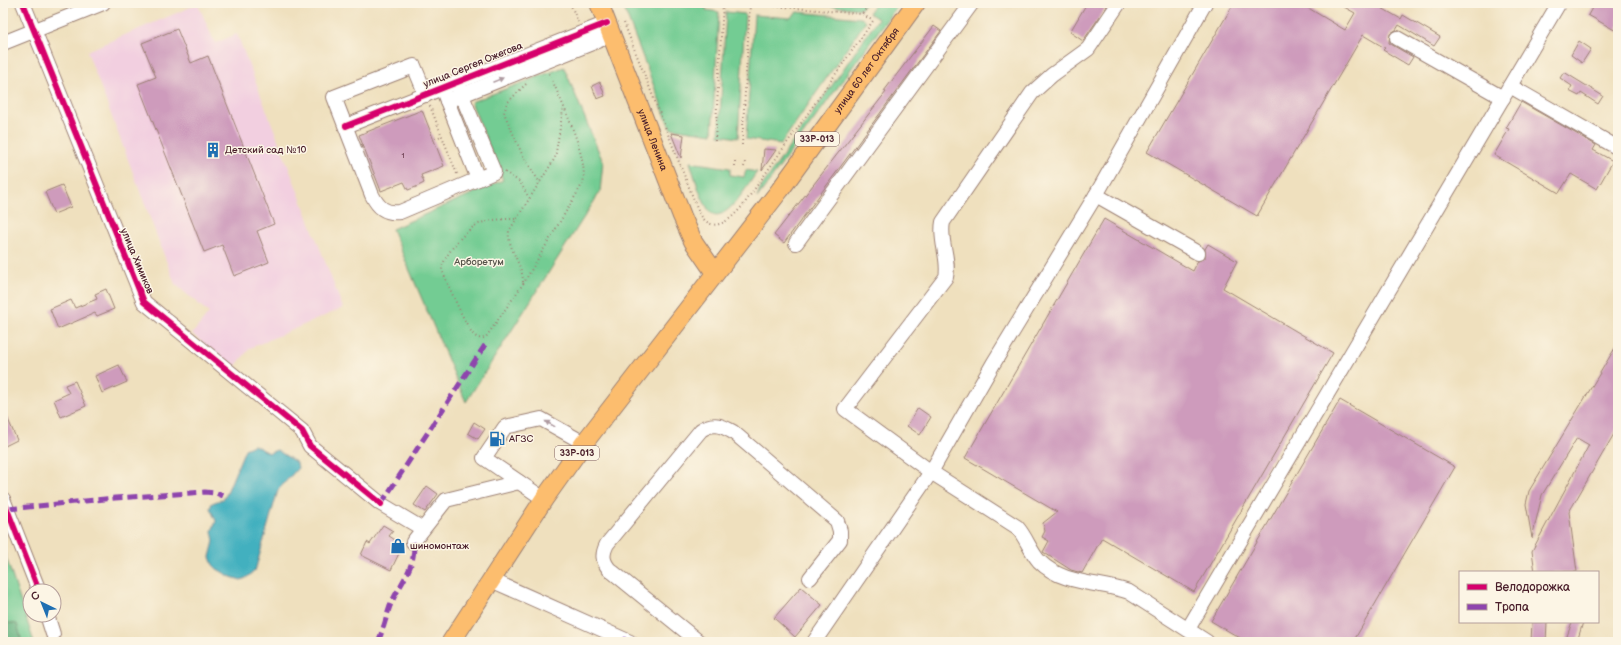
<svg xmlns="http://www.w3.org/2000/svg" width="1621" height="645" font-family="'Balsamiq Sans',sans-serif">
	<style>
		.built { fill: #f2cfe0 }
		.green { fill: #73cc93; stroke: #5e765f }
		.forest { fill: #5eb07d; stroke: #546854 }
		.water { fill: #42b0bf; stroke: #466875 }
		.building { fill: #ce9bbc }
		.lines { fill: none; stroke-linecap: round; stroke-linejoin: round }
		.minor-casing { stroke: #9c8074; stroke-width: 16 }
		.major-casing { stroke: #9c8074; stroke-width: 20 }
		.path { stroke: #9c8074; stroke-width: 2; stroke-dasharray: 1 3; stroke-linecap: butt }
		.minor { stroke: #fff; stroke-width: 14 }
		.major { stroke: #fcbd6e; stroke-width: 18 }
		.quiet { stroke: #8e44ad; stroke-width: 5; stroke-dasharray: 10 5; stroke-linecap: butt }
		.cycleway-casing { stroke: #fcf5e5; stroke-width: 8 }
		.cycleway { stroke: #d6006c; stroke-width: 6 }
		.oneway { fill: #ae9aa0 }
		.labels { text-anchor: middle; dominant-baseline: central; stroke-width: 3; stroke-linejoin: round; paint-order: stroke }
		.number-label { font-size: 8px; fill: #6b3e4f }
		.shield { fill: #fcf5e5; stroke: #7f5f63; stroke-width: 1 }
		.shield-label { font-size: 9px; font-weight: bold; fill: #4a1f2b }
		.street-label { font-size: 10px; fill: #4a1f2b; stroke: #fcf5e5 }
		.poi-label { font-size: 10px; fill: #4a1f2b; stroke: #fcf5e5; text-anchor: start }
		.park-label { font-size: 10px; fill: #56534a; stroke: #fcf5e5 }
	</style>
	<rect width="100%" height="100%" fill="#fcf5e5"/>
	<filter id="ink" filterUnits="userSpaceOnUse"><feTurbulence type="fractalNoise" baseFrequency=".025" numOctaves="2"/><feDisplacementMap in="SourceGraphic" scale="8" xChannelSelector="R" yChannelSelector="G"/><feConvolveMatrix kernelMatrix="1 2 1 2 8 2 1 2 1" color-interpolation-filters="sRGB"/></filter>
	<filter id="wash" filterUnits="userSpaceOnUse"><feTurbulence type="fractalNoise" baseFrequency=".012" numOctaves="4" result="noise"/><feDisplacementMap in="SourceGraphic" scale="16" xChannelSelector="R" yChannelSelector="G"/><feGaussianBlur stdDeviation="0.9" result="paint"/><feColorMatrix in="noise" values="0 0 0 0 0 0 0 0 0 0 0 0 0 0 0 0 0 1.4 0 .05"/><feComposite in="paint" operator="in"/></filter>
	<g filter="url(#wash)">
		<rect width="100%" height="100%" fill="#efe0be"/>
		<path class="built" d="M198,4L215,43L237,34L343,308L250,348L234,368L192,334L209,313L175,284L87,51Z"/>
		<g class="green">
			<path d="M622,3H698L706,4V10L719,12L712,134L670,128Z"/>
			<path d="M798,3H865L861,9Z"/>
			<path d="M876,3H899L757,198L760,189L878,19L869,13Z"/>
			<path d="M726,12L745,14L738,138L719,135Z"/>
			<path d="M797,12L861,18L866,21L781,144L746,139L754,15L790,18Z"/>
			<path d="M564,67L603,162L600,192L466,402L392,229L503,180L471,102Z"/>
			<path d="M690,162L730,168V175L744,177L746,170L757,172C750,181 722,232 708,209C699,195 695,177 690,162Z"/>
			<path d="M3,548L34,642H3Z"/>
		</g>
		<path class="forest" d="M3,622L17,624L22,642H3Z"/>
		<path class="water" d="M254,445L269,453L277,450L297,463L298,468L278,490L255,571L246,578L241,580L231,577L217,569L213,565L210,557L214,541L212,531L216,521L210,508L212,503L223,499L226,495L245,449Z"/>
		<g id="blocks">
			<g class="building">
				<path d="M1087,3H1109L1083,41L1070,32Z"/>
				<path d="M1234,3H1300L1345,30L1355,13L1337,3H1373L1401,19L1403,15L1440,37L1434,46L1399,25L1396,30L1390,34L1389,43L1413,57L1408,65L1383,50L1385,48L1363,35L1257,216L1147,152Z"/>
				<path d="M1595,3H1611L1618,7V32L1588,15Z"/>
				<path d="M934,26L941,31L784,243L774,235L886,92L884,91Z"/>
				<path d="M177,29L191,63L208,56L274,224L257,231L269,262L234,276L222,245L204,252L138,84L156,77L142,43Z"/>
				<path d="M1579,41L1591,49L1582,63L1571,55Z"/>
				<path d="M1564,72L1603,96L1598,104L1581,93L1579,96L1569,91L1572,86L1560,78Z"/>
				<path d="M600,82L605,96L597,99L592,86Z"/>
				<path d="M1521,102L1596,145L1593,150L1613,161L1597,189L1571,174L1559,193L1494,155L1509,129L1506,128Z"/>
				<path d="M422,110L444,166L421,175L424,183L416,187L408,190L404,182L381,191L359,135Z"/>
				<path d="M671,133L684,135L681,158Z"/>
				<path d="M764,149L776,150L762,170Z"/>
				<path d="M62,185L71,207L54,214L45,192Z"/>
				<path d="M1104,219L1193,271L1198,261L1205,258V249L1208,244L1237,261L1223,288L1333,353L1194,592L1102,538L1082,573L1071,570L1043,552L1049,541L1042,537L1045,531L1043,523L1057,512L965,458Z"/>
				<path d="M106,289L114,309L97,316L95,313L58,329L50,309L71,300L75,308L97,299L95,294Z"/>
				<path d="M1618,343V427L1569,512L1577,572H1535L1532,551L1589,445L1577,438L1542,495L1532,538L1526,504L1529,491Z"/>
				<path d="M119,365L127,382L102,393L95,376Z"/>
				<path d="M75,381L86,406L61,417L54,400L69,393L65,385Z"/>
				<path d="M1340,400L1455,467L1353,642H1247L1211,621Z"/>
				<path d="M3,408L17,440L3,447Z"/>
				<path d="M918,408L931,417L920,435L907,426Z"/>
				<path d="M474,422L485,429L478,439L468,433Z"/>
				<path d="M427,486L438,494L425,512L414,505Z"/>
				<path d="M383,525L393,531L389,536L403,545L391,570L361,555L367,542L370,544Z"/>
				<path d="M801,587L822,605L795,637L774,618Z"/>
				<path d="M1532,622H1547L1546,642H1531Z"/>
				<path d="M1572,622H1583L1577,642H1565Z"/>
			</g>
		</g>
	</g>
	<g filter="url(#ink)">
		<use href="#blocks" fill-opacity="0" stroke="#9c8074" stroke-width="1"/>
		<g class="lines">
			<defs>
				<g id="minor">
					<path d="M23,3L144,302L302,431L310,446L381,504L423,529"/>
					<path d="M1119,3L1088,49L1052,75L1032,93L943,222C939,241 950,259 946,277L845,409L931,472L1017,527C1026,537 1030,551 1039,561C1064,586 1099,581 1129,592L1207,642"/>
					<path d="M1397,38L1503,98"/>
					<path d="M3,43L103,3"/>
					<path d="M458,86L494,172L478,179"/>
					<path d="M1510,86L1618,148"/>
					<path d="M426,95L414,66L334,97L372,195C378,207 385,214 400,212L478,179L442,88"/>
					<path d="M447,101L612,35"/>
					<path d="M346,126L607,23"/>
					<path d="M1096,195L1198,253"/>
					<path d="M796,243L972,3"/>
					<path d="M3,499L39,591"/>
					<path d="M544,499L484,458L505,427L541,419L584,443"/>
					<path d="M413,542L446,500L519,482"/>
					<path d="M491,580L630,642"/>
					<path d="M47,615L53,634"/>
					<path d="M1188,629L1559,3"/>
					<path d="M699,642L609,569C602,560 602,554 607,544L701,430C713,422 721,425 733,432L837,521L840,531V540L810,578"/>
					<path d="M814,642L931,472L993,364L1096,195L1205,3"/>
				</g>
				<g id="major">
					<path id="s1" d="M599,3L682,216L693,241L715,273"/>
					<path id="s2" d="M451,642L544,499L584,443L780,190L916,3"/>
				</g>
			</defs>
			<use href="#minor" class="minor-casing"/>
			<use href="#major" class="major-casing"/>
			<g class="path">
				<path d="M570,3L578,22"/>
				<path d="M739,3L862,14L870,3"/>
				<path d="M571,5L580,3"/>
				<path d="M624,23L698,210C711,238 731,220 744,204L873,21L862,14"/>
				<path d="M526,84L507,103L504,113L522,154L540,183"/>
				<path d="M430,106L457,174"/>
				<path d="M435,138L442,136"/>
				<path d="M715,141L723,3"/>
				<path d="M742,145L750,4"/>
				<path d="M735,166V161"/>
				<path d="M744,167L745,162"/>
				<path d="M505,172L520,182L529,198"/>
				<path d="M515,219C502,219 486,219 475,226C464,232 442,257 442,270C447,282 467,330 475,336C479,339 482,339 486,337L523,284L583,183C589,157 560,99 549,73"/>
				<path d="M523,282C523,264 507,249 509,231L555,158L563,110"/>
			</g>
			<use href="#minor" class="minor"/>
			<use href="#major" class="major"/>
			<g class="quiet">
				<path d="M381,504L485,345"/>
				<path d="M8,509L115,498L205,492L216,493L223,496"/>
				<path d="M623,638L626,642"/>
				<path d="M378,642C383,630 386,618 390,606C398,586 418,565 413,542"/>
			</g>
			<defs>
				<g id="cycleway">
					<path d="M23,3L144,302L302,431L310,446L381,504"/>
					<path d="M346,126L607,23"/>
					<path d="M3,499L39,591"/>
				</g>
			</defs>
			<use href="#cycleway" class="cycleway-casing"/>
			<use href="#cycleway" class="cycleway"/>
		</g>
		<defs><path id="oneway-solid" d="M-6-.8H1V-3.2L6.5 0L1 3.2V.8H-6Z"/></defs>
		<g class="oneway">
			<use href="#oneway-solid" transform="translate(498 80) rotate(-22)"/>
			<use href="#oneway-solid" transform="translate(550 424) rotate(-151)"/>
		</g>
	</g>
	<defs>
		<symbol id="building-bare" viewBox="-9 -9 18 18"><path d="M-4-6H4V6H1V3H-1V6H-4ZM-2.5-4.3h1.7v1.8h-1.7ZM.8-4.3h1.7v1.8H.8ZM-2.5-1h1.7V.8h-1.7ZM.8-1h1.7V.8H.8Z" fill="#1f6fb2" stroke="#fcf5e5" stroke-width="2.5" paint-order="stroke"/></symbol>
		<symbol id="fuel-bare" viewBox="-9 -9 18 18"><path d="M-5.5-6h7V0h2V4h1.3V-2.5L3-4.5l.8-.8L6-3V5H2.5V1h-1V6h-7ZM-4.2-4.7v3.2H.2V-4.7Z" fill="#1f6fb2" stroke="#fcf5e5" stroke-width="2.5" paint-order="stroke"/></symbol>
		<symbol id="shop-bare" viewBox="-9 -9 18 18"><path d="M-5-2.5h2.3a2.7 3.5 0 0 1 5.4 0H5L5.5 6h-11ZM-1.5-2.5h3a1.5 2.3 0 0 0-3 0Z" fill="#1f6fb2" stroke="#fcf5e5" stroke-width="2.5" paint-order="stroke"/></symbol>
	</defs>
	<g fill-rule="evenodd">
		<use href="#building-bare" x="202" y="139" width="22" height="22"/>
		<use href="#fuel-bare" x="486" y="428" width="22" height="22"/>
		<use href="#shop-bare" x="387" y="535" width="22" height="22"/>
	</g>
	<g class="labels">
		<g class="number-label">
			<text x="403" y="155">1</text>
		</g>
		<g class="shield">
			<rect x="795" y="132" width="44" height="14" rx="3"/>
			<rect x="555" y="446" width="44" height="14" rx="3"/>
		</g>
		<g class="shield-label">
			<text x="817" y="139">33Р-013</text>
			<text x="577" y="453">33Р-013</text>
		</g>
		<g class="street-label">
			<text transform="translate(473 65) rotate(-22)">улица Сергея Ожегова</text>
			<text stroke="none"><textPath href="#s2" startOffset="707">улица 60 лет Октября</textPath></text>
			<text stroke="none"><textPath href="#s1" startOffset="147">улица Ленина</textPath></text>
			<text transform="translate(137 261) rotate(67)">улица Химиков</text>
		</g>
		<g class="poi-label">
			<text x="225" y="150">Детский сад №10</text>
			<text x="509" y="439">АГЗС</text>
			<text x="410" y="546">шиномонтаж</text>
		</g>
		<g class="park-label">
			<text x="479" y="262">Арборетум</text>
		</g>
	</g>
	<rect width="1621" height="645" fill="none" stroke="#fcf5e5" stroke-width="16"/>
	<rect x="1459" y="571" width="140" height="52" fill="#fcf5e5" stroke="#b59f9b"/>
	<rect x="1467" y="584" width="20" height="6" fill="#d6006c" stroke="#b59f9b"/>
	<text x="1495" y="591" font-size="12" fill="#4a1f2b">Велодорожка</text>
	<rect x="1467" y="604" width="20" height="6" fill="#8e44ad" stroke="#b59f9b"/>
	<text x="1495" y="611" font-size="12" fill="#4a1f2b">Тропа</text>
	<g transform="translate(42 603) rotate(317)"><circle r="19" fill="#fcf5e5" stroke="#b59f9b"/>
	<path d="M0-3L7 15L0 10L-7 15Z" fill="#1f6fb2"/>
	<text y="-6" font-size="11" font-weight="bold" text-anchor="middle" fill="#4a1f2b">С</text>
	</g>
</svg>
